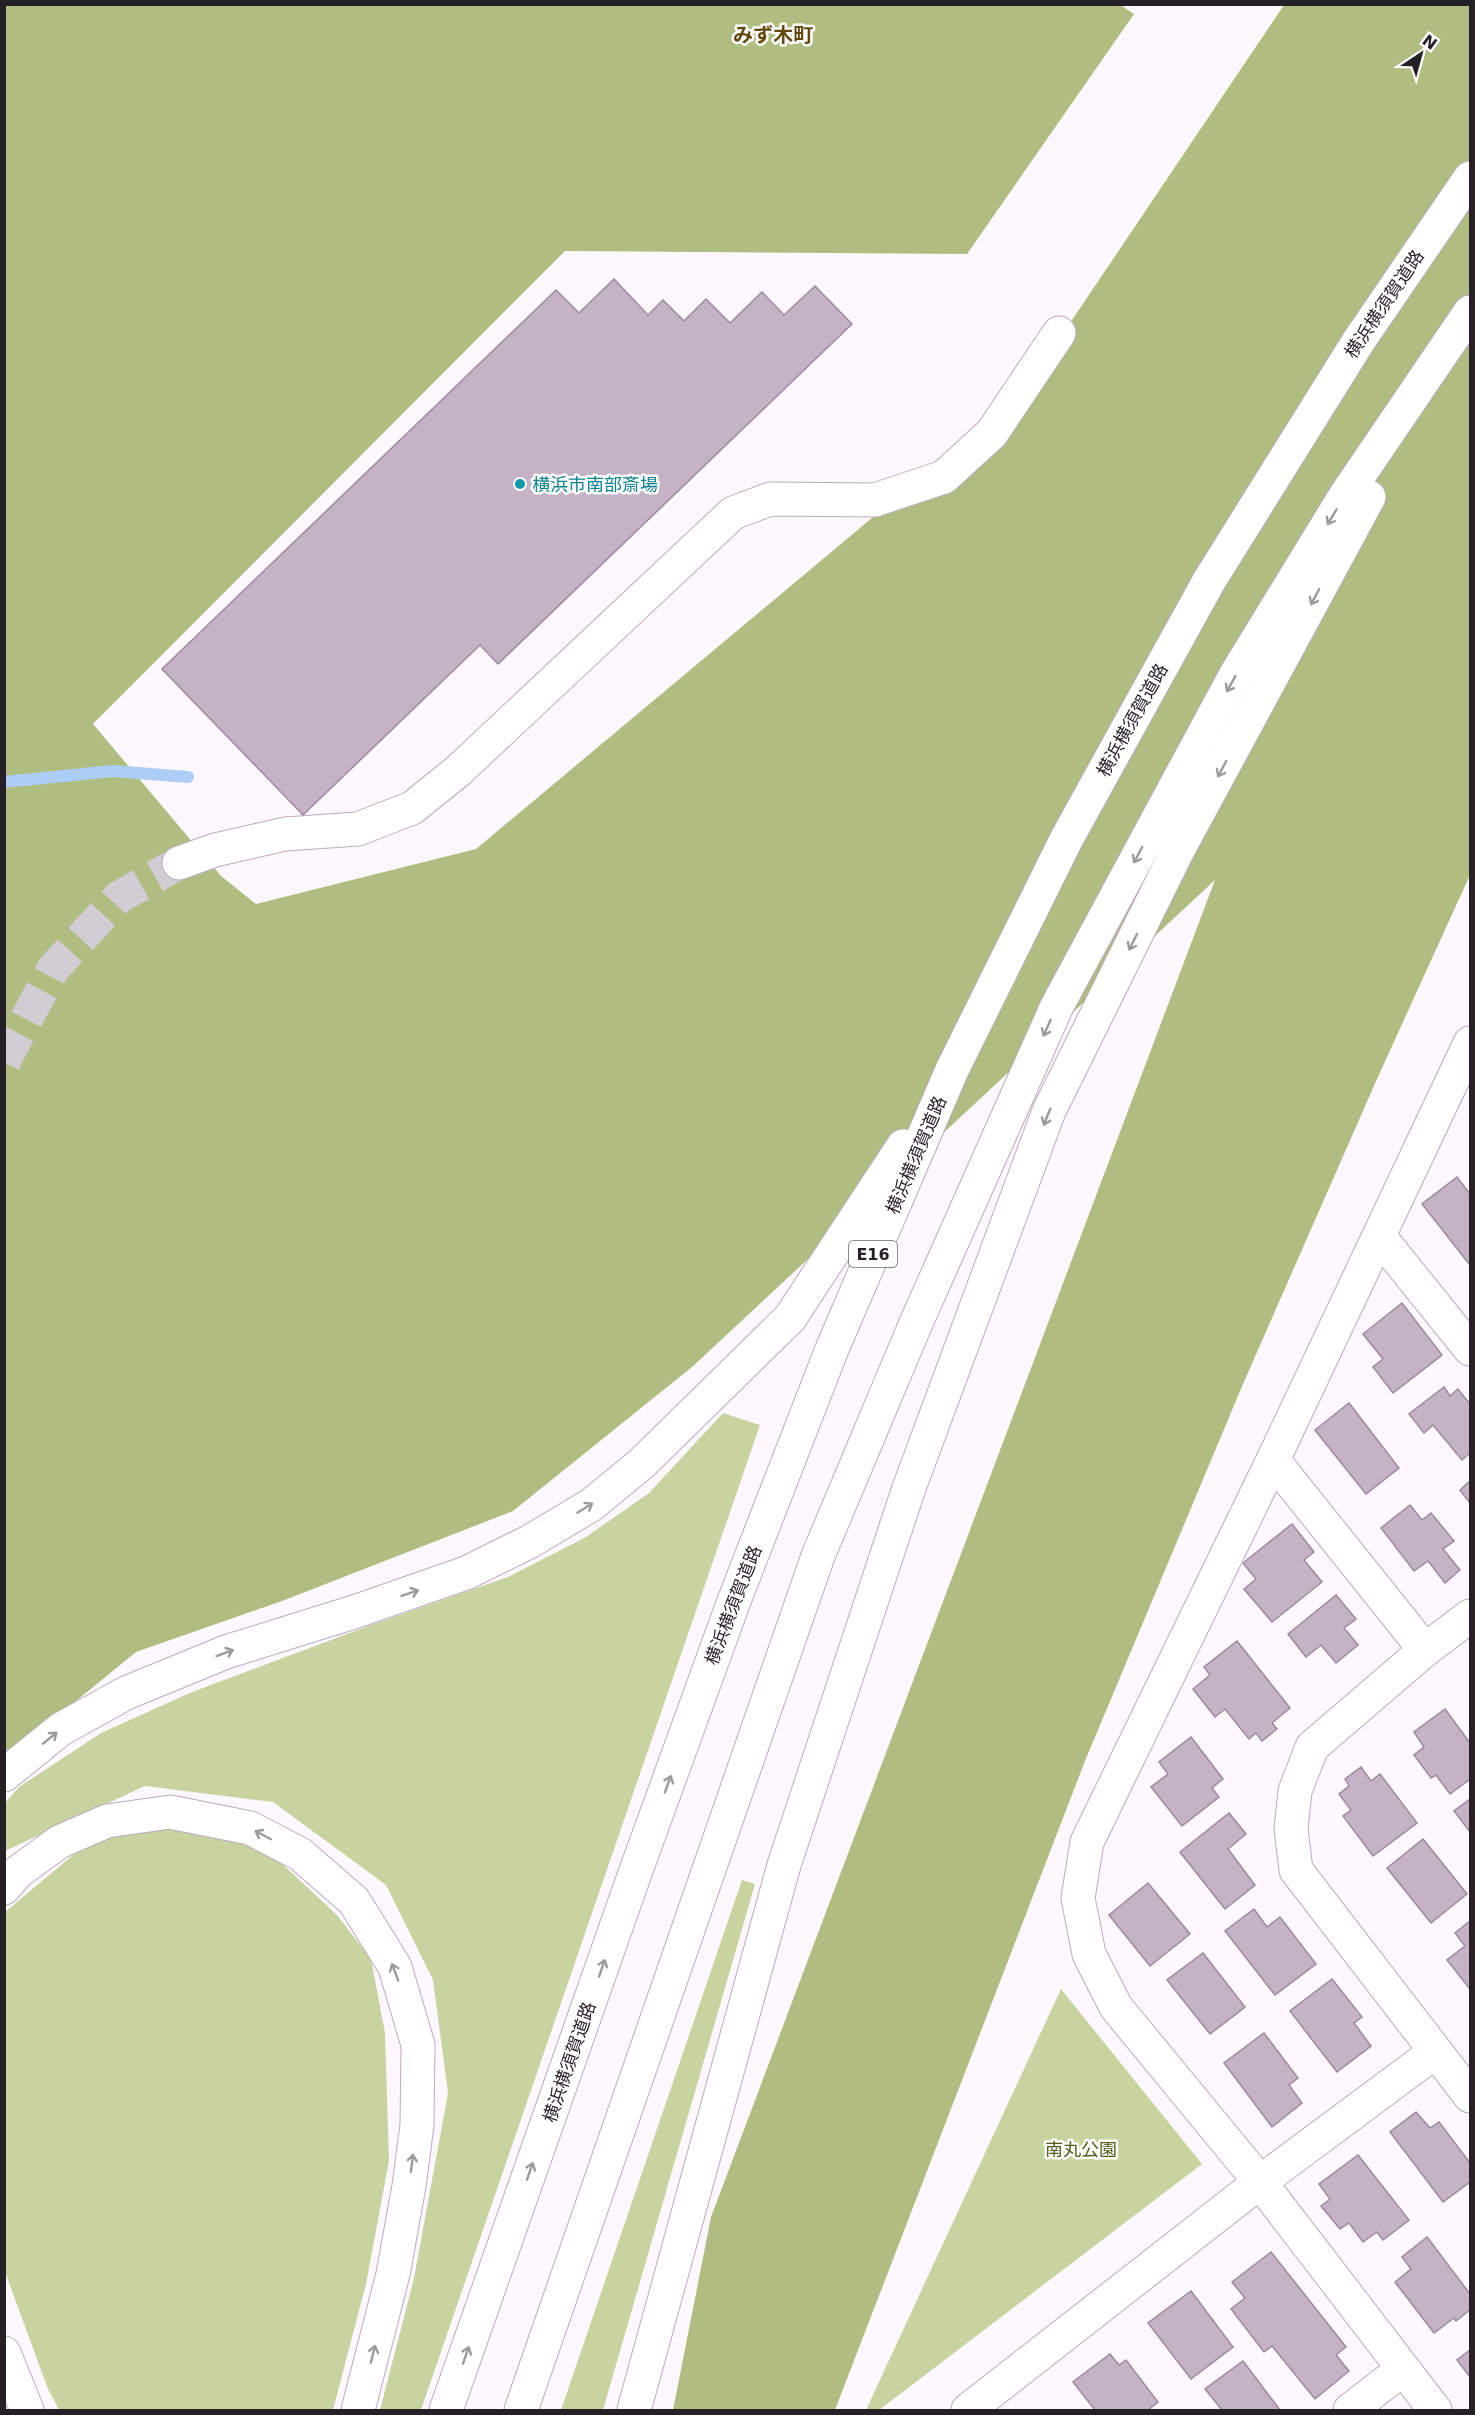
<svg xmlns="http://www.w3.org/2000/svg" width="1475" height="2415" font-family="'DejaVu Sans','Noto Sans JP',sans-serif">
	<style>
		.green { fill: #c8d49f }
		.forest { fill: #b0bd80 }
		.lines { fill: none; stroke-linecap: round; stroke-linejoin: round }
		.stream { stroke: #accef6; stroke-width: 12 }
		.building { fill: #c4b3c5; stroke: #9b8a9c; stroke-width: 1.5 }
		.minor-tunnel { stroke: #d4ccd4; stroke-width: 33; stroke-dasharray: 33 16; stroke-linecap: butt }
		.minor-casing { stroke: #bbaabc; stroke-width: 35 }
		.highway-casing { stroke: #bbaabc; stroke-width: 35 }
		.minor { stroke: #fff; stroke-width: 33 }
		.highway { stroke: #fff; stroke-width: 33 }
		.oneway { stroke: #9d9a9d }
		.culture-dot { fill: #0f9aa8; stroke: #fff; stroke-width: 2 }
		.labels { text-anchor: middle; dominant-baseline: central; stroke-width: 5; stroke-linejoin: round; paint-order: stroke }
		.shield { fill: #fff; stroke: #676267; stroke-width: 1.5 }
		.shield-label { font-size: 16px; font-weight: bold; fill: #261f26 }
		.street-label { font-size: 18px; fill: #261f26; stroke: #fff }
		.culture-label { font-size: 18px; fill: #0d838f; stroke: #fff; text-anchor: start }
		.park-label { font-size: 18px; fill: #515c19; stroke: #fff }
		.neighbourhood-label { font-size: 20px; font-weight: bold; fill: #64470e; stroke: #fff }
	</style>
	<rect width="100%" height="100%" fill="#fff7ff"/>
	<g class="green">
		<path d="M723,1413L760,1425L421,2410H380L414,2278L448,2093L433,1980L386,1885L273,1802L145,1786L5,1851V1803L19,1787L101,1733L192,1692L371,1625L508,1577L586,1537L649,1493Z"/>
		<path d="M130,1827L207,1830L262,1845L337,1915L371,1959L385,2033L389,2161L366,2284L333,2410H59L48,2389L5,2272V1912L73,1855Z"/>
		<path d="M742,1880L755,1884L603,2410H561Z"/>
		<path d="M1061,1989L1202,2164L879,2410H866Z"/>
	</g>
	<path class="forest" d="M1119,4L1134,14L967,254L565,251L93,724L221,876L256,904L476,849L1025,390L1284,5H1470V875L1377,1079L1243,1384L1085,1761L835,2410H673L711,2217L1215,880L692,1367L513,1511L282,1601L136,1652L5,1759V5Z"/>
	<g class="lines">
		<path class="stream" d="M4,782L113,771L188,777"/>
	</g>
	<g class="building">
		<path d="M614,279L648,315L663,300L684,321L706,299L730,323L762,292L784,315L815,286L852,324L498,664L480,645L303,815L162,669L556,290L579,313Z"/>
		<path d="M1457,1177L1470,1194V1265L1422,1204Z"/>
		<path d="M1402,1303L1442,1355L1393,1393L1373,1367L1383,1359L1363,1334Z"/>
		<path d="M1444,1387L1450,1396L1458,1389L1469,1403L1470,1402V1453L1462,1460L1433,1425L1424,1433L1409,1414Z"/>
		<path d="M1349,1403L1399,1468L1366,1494L1315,1430Z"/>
		<path d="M1470,1481V1503L1460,1490Z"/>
		<path d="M1410,1505L1422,1520L1431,1513L1454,1541L1443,1549L1460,1570L1445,1583L1428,1561L1414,1571L1381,1528Z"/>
		<path d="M1292,1524L1314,1552L1304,1560L1322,1582L1272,1622L1244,1589L1256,1579L1243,1563Z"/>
		<path d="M1336,1595L1356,1619L1344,1628L1358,1645L1336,1663L1321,1645L1306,1657L1288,1634Z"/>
		<path d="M1237,1641L1290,1708L1272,1723L1277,1729L1262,1741L1256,1733L1249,1739L1225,1709L1215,1717L1193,1689L1210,1675L1204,1667Z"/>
		<path d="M1445,1709L1470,1743V1779L1450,1794L1436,1775L1431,1778L1414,1755L1424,1747L1414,1732Z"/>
		<path d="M1191,1737L1223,1779L1212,1788L1219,1797L1182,1826L1151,1787L1168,1774L1159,1762Z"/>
		<path d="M1361,1767L1371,1781L1380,1774L1417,1823L1373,1856L1343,1816L1351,1810L1339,1794L1349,1786L1345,1779Z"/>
		<path d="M1470,1799V1832L1454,1811Z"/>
		<path d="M1229,1813L1246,1834L1228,1849L1255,1885L1225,1909L1180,1852Z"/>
		<path d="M1423,1839L1467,1894L1431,1923L1387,1868Z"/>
		<path d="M1148,1883L1190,1934L1150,1966L1109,1915Z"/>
		<path d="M1254,1909L1267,1927L1280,1917L1316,1964L1275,1995L1225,1931Z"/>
		<path d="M1470,1921V1989L1447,1960L1465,1946L1455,1933Z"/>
		<path d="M1203,1953L1245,2007L1210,2034L1167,1980Z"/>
		<path d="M1332,1979L1362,2017L1354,2023L1371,2046L1337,2072L1290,2011Z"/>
		<path d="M1264,2033L1298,2078L1289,2085L1302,2103L1272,2127L1224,2063Z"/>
		<path d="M1416,2112L1430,2128L1439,2122L1470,2163V2182L1443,2202L1390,2132Z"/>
		<path d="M1358,2155L1409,2220L1383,2240L1377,2232L1363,2242L1349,2223L1340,2229L1321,2206L1330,2199L1319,2184Z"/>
		<path d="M1427,2237L1470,2294V2310L1456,2321L1454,2318L1434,2333L1395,2282L1411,2269L1402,2257Z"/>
		<path d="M1271,2252L1346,2347L1336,2355L1349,2371L1315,2399L1272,2346L1264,2352L1231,2309L1245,2298L1232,2282Z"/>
		<path d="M1191,2291L1233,2347L1191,2379L1148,2323Z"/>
		<path d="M1470,2350V2377L1457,2360Z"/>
		<path d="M1110,2354L1119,2365L1126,2360L1158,2402L1148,2410H1095L1073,2382Z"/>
		<path d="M1243,2361L1280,2410H1222L1205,2389Z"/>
	</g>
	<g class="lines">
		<path class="minor-tunnel" d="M4,1063L9,1052L53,969L119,897L179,863"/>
		<defs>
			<g id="minor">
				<path d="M179,863L215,850L285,834L358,829L412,808L458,771L733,513L770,499L875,500L944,477L992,433L1059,333"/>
				<path d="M1379,1236L1470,1349"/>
				<path d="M1273,1460L1425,1650"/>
				<path d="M1470,1616L1425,1650L1312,1747L1295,1791L1291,1829L1296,1870L1470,2096"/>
				<path d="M968,2410L1260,2182L1435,2052"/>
				<path d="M1350,2410L1403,2369"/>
				<path d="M1435,2410L1260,2182L1116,2007L1089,1954L1078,1898L1087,1842L1273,1460L1470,1043"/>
			</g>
			<g id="highway">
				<path d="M4,1775L61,1729L126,1693L226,1652L354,1612L466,1573L529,1542L591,1505L641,1464L790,1318L903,1146"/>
				<path d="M4,1888L18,1872L59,1842L107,1821L170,1812L250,1828L300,1854L354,1901L395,1967L418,2045L417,2125L409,2186L393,2274L358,2410"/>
				<path d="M4,2353L27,2410"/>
				<path d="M446,2410L634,1876L734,1601L832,1349L952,1070L1067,838L1209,581L1358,342L1470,178"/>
				<path d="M521,2410L818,1556L916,1323L1057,1006L1236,674L1345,496L1470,312"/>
				<path d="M634,2410L784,1865L909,1488L1049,1111L1177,852L1369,497"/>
			</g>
		</defs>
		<use href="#minor" class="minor-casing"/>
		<use href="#highway" class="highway-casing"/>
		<use href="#minor" class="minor"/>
		<use href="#highway" class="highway"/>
	</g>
	<defs><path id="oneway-shaft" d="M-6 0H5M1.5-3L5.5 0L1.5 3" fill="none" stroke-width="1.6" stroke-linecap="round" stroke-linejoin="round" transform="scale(1.5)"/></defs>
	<g class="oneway">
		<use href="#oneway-shaft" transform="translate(1332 517) rotate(121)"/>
		<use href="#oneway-shaft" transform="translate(1315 597) rotate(118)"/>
		<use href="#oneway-shaft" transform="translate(1231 684) rotate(119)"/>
		<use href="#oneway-shaft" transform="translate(1222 769) rotate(118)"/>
		<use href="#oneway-shaft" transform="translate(1138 855) rotate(118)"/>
		<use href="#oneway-shaft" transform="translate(1133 942) rotate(116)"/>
		<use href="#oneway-shaft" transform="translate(1047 1028) rotate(114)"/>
		<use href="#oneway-shaft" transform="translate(1047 1117) rotate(112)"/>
		<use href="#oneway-shaft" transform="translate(585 1508) rotate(-32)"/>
		<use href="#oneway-shaft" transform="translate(410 1593) rotate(-19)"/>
		<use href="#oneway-shaft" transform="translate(225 1653) rotate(-20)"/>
		<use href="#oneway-shaft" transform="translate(50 1738) rotate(-39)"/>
		<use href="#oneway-shaft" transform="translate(668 1784) rotate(-70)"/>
		<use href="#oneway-shaft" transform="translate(263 1835) rotate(-152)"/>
		<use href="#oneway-shaft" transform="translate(602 1968) rotate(-71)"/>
		<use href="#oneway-shaft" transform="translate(395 1972) rotate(-111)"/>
		<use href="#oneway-shaft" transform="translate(412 2163) rotate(-83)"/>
		<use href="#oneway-shaft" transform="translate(530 2171) rotate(-71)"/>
		<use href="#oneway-shaft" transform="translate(373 2354) rotate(-76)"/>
		<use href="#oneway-shaft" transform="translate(466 2355) rotate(-71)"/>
	</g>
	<circle class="culture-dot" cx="520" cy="484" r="6"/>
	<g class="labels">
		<rect class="shield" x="849" y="1241" width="48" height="26" rx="4.5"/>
		<g class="shield-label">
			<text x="873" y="1254">E16</text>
		</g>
		<g class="street-label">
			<text transform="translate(1384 304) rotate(-56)">横浜横須賀道路</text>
			<text transform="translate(1132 720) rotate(-61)">横浜横須賀道路</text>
			<text transform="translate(916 1155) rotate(-67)">横浜横須賀道路</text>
			<text transform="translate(733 1605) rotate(-69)">横浜横須賀道路</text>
			<text transform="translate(569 2062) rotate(-71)">横浜横須賀道路</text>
		</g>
		<g class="culture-label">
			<text x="532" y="484">横浜市南部斎場</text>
		</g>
		<g class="park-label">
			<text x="1081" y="2149">南丸公園</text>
		</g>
		<g class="neighbourhood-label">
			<text x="773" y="35">みず木町</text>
		</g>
	</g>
	<rect width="1475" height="2415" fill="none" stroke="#261f26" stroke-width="12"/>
	<g transform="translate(1421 54) rotate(36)" stroke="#ffffff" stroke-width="4.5" paint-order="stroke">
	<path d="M0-4.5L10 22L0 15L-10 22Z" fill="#261f26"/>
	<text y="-9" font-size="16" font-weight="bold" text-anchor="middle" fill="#261f26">N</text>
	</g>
</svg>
